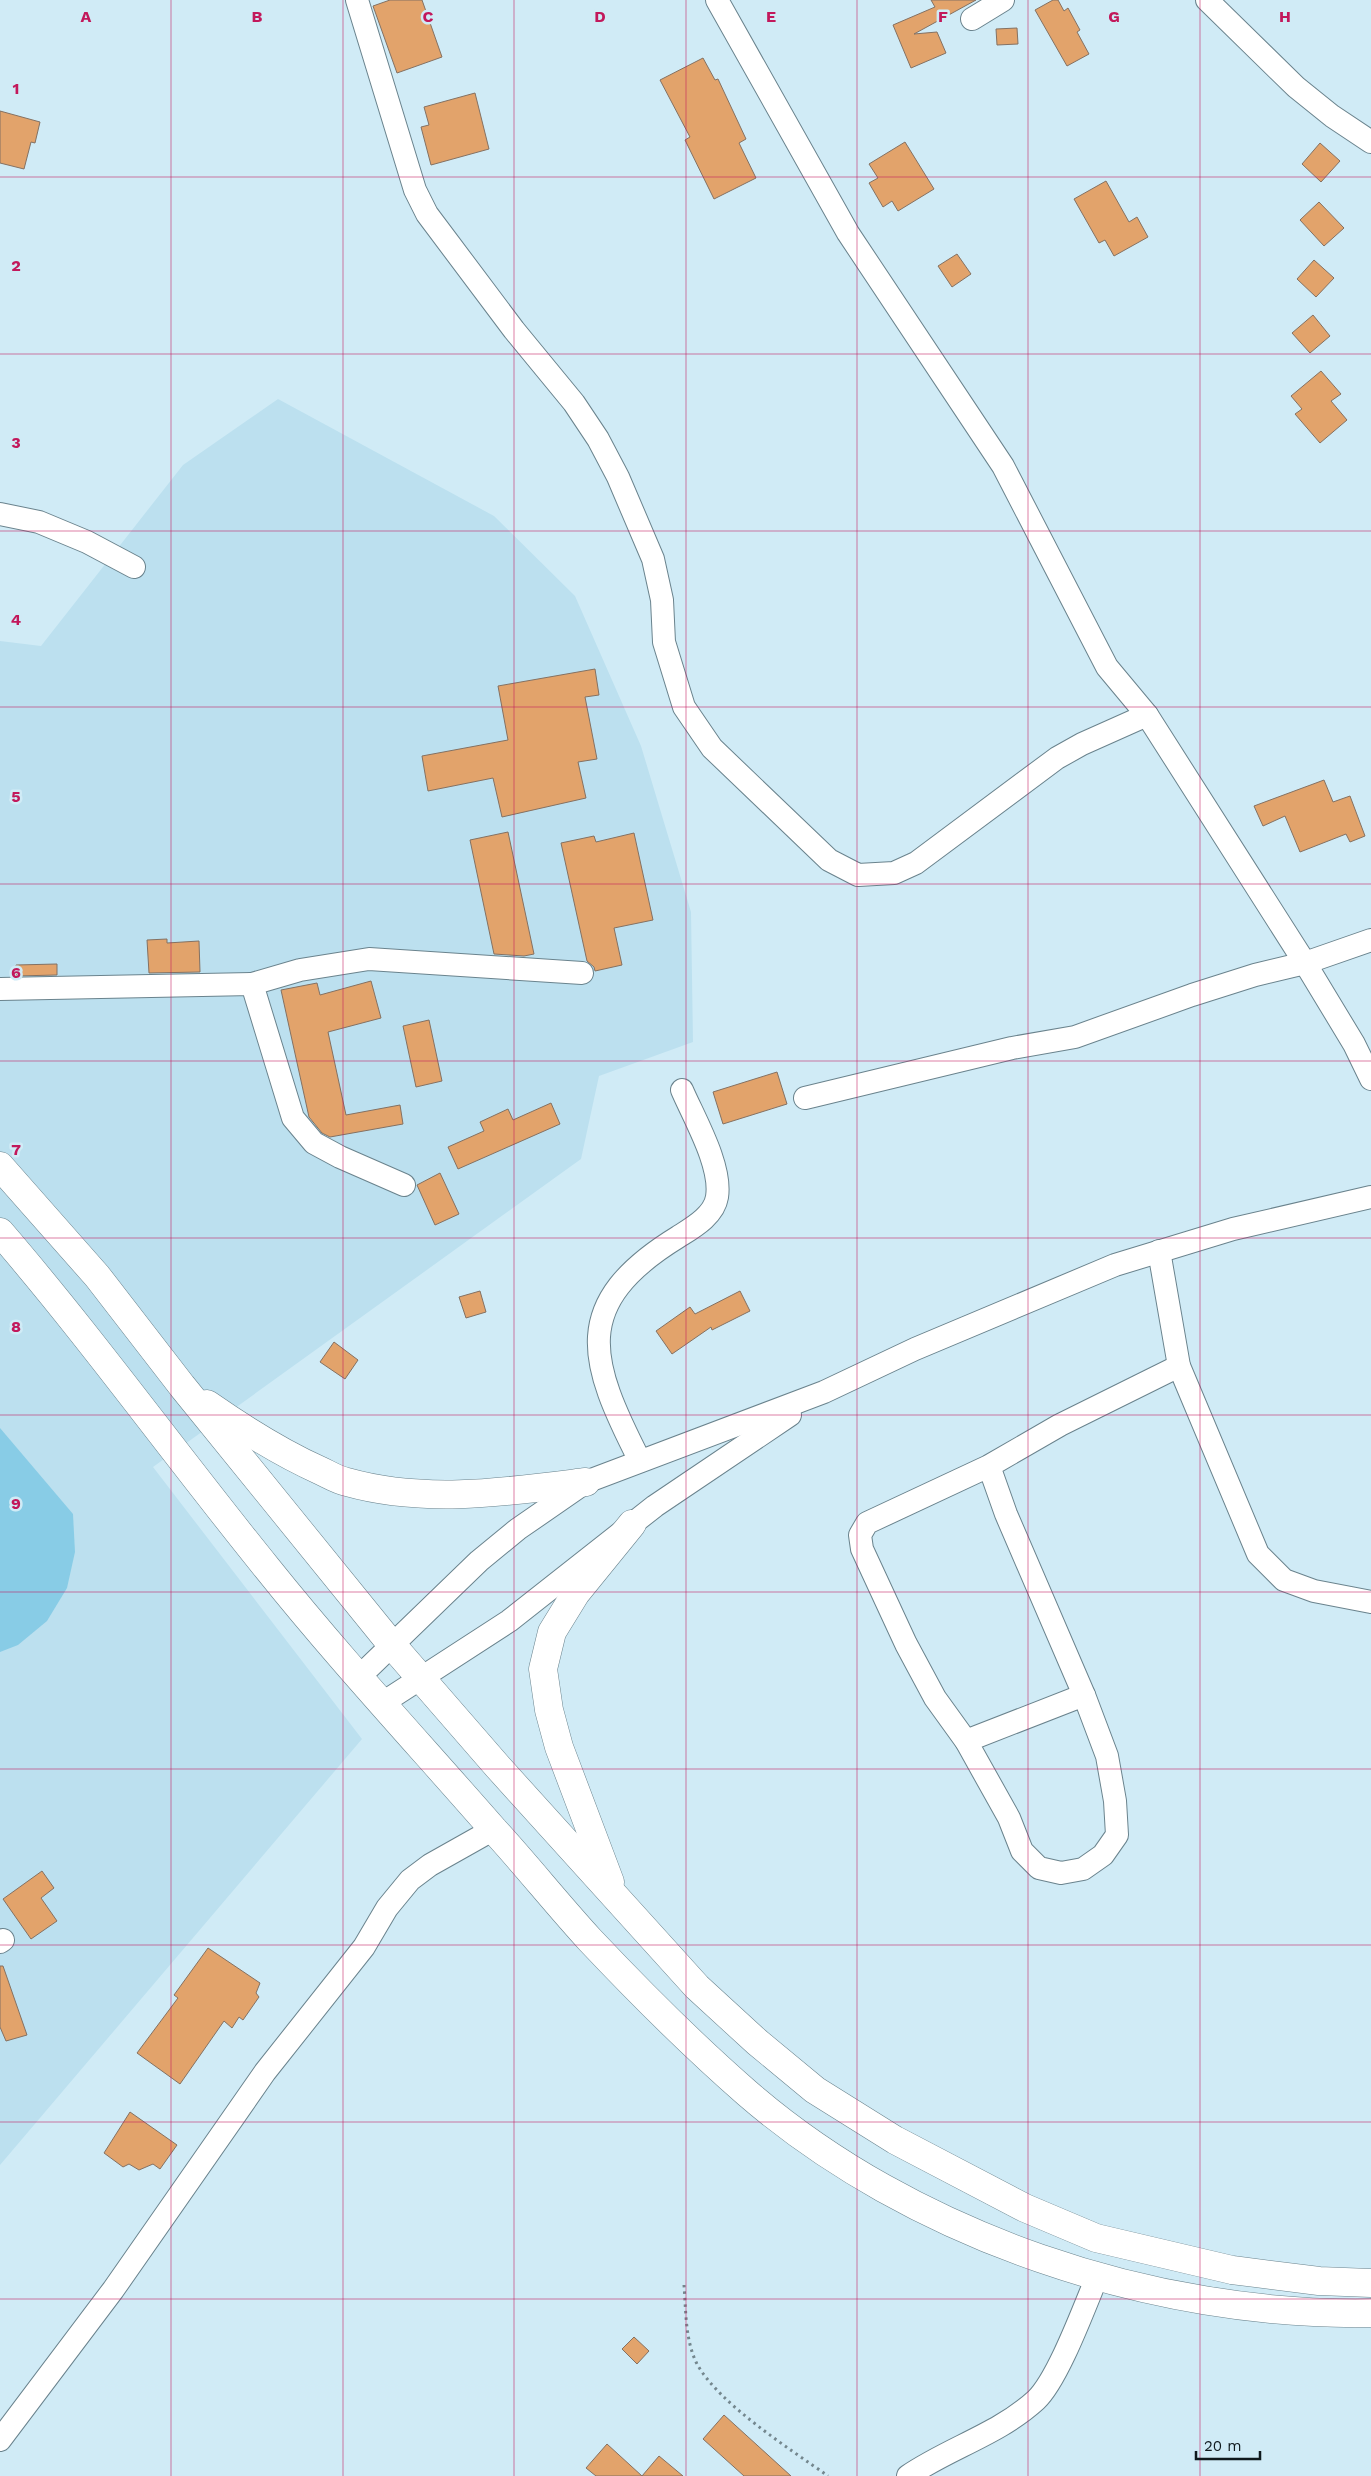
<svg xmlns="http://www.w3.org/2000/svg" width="1371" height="2476" font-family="'Work Sans',sans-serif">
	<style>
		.built { fill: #bce0ef }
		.green { fill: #88cce6 }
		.building { fill: #e2a36b; stroke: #847162 }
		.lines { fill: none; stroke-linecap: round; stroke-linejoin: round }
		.minor-casing { stroke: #6a838d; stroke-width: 24 }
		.highway-casing { stroke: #6a838d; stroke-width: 29 }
		.path { stroke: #74878e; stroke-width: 3; stroke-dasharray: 2.5 4; stroke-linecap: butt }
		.minor { stroke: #fff; stroke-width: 22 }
		.highway { stroke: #fff; stroke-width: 28 }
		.grid { fill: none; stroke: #c2185b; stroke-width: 1; stroke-opacity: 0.55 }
		.grid-label { font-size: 16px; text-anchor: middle; font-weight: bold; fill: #c2185b; stroke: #d0ebf6; stroke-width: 5; stroke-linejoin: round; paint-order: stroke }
	</style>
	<rect width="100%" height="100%" fill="#d0ebf6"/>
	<path class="built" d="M278,399L494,516L575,596L641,746L691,912L693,1042L599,1076L581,1159L153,1467L362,1739L0,2165V641L41,646L183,465Z"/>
	<path class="green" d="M0,1428L73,1514L75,1552L67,1588L47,1621L18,1645L0,1652Z"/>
	<g class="building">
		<path d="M390,0H422L442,57L397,73L373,6Z"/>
		<path d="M931,0H976L914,34L937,32L946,53L911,68L893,25L935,7Z"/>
		<path d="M1053,0H1058L1064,11L1068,8L1080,30L1077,32L1089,54L1067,66L1035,10Z"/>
		<path d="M1017,28L1018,44L997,45L996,29Z"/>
		<path d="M703,58L715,80L718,79L746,139L739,143L756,178L714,199L685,140L690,137L660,80Z"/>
		<path d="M475,93L489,149L431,165L421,127L429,125L424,107Z"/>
		<path d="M0,111L40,122L35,143L31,142L24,169L0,163Z"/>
		<path d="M905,142L934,189L898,211L892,201L883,207L869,183L878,178L869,164Z"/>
		<path d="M1320,143L1340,161L1321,182L1302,164Z"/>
		<path d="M1106,181L1129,222L1137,217L1148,237L1114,256L1105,240L1099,243L1074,199Z"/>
		<path d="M1319,202L1344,228L1324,246L1300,220Z"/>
		<path d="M957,254L971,274L952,287L938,266Z"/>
		<path d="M1314,260L1334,278L1316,297L1297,279Z"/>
		<path d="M1313,315L1330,336L1310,353L1292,333Z"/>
		<path d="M1321,371L1341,394L1331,401L1347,420L1320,443L1295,414L1302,409L1291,396Z"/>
		<path d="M595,669L599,695L585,697L597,759L578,762L586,798L502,817L493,778L428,791L422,756L508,740L498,686Z"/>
		<path d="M1324,780L1333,802L1350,796L1365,836L1350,842L1346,834L1300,852L1285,816L1263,826L1254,806Z"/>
		<path d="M508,832L534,954L524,956L494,954L470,840Z"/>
		<path d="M634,833L653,920L614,928L622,965L595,971L594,967L587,961L561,843L594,836L596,842Z"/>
		<path d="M167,939V943L199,941L200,972L149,973L147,940Z"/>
		<path d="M57,964V975L16,976V965Z"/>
		<path d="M371,981L381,1018L328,1032L346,1115L400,1105L403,1124L330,1137L322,1133L309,1117L281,990L317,983L320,995Z"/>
		<path d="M429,1020L442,1081L416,1087L403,1026Z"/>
		<path d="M777,1072L787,1104L723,1124L713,1092Z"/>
		<path d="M551,1103L560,1124L458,1169L448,1147L484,1131L480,1122L508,1109L513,1120Z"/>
		<path d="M440,1173L459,1214L435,1225L417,1185Z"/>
		<path d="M480,1291L486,1312L466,1318L459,1297Z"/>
		<path d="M740,1291L750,1311L712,1330L711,1327L672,1354L656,1331L690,1307L695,1314Z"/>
		<path d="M334,1342L358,1360L345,1379L320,1362Z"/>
		<path d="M42,1871L54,1888L41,1898L57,1921L31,1939L3,1899Z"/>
		<path d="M208,1948L260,1983L256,1993L259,1997L243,2020L239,2017L232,2028L224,2021L180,2084L137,2053L178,1998L174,1995Z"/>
		<path d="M0,1966H3L27,2035L6,2041L0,2027Z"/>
		<path d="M130,2112L177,2145L160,2169L153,2164L139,2170L129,2164L123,2167L104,2153Z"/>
		<path d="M634,2337L649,2351L637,2364L622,2349Z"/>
		<path d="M724,2415L791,2476H744L703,2439Z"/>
		<path d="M607,2444L642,2476L659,2456L683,2476H596L586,2468Z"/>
	</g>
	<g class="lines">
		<defs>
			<g id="minor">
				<path d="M357,0L415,190L427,214L514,330L574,403L598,439L618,477L653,559L662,600L664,642L684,707L712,748L829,860L858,875L894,873L916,863L1057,758L1082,744L1147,715"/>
				<path d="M717,0L848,233L1003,466L1107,667L1147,715L1305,963L1354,1044L1371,1079"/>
				<path d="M1207,0L1296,87L1332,116L1371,142"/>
				<path d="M972,19L1003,0"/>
				<path d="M0,514L39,522L87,542L134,567"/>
				<path d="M252,984L300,970L369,959L582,973"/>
				<path d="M0,989L252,984L293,1118L314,1143L340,1157L404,1185"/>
				<path d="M805,1098L1012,1048L1075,1037L1192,995L1255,975L1305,963L1371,940"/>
				<path d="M1159,1251L1179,1366L1258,1554L1284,1580L1314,1591L1371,1602"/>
				<path d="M640,1461C589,1361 569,1304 678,1237C692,1228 714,1216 717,1197C722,1166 695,1120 682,1090"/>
				<path d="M989,1466L867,1523L860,1535L862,1549L906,1644L935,1698L966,1741L1009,1818L1022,1851L1039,1868L1061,1873L1083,1869L1103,1855L1117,1835L1115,1801L1107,1756L1084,1695L1006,1514L989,1466L1060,1425L1179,1366"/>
				<path d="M359,1677L479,1561L518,1529L586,1482L824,1392L915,1349L1115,1265L1233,1229L1371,1197"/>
				<path d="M381,1704L509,1621L655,1506L790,1415"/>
				<path d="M966,1741L1084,1695"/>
				<path d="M0,1942L3,1940"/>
				<path d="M0,2440L113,2290L265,2072L364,1947L387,1908L410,1880L430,1865L494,1829"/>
				<path d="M908,2476C949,2448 999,2434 1036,2400C1058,2379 1084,2308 1097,2277"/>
			</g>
			<g id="highway">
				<path d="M0,1166L97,1276L182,1386L392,1645L498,1767L697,1987L757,2042L815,2090L895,2140L1025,2208L1096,2238L1232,2270L1319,2281L1371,2283"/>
				<path d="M0,1232C93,1340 177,1457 267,1568C339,1658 418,1743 494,1830C527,1866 557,1904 590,1940C640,1993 692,2045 747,2093C912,2236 1154,2317 1371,2313"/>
				<path d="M207,1404C243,1429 279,1452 319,1470C328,1474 337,1480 347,1482C425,1504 506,1492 586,1482"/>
				<path d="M610,1882L559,1747L549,1710L543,1669L552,1632L576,1593L632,1524"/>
			</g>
		</defs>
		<use href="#minor" class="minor-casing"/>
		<use href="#highway" class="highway-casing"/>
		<path class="path" d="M684,2285C686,2311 685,2340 697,2364C719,2404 790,2449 828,2476"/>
		<use href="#minor" class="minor"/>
		<use href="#highway" class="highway"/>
	</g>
	<path class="grid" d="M171,0V2476M343,0V2476M514,0V2476M686,0V2476M857,0V2476M1028,0V2476M1200,0V2476M0,177H1371M0,354H1371M0,531H1371M0,707H1371M0,884H1371M0,1061H1371M0,1238H1371M0,1415H1371M0,1592H1371M0,1769H1371M0,1945H1371M0,2122H1371M0,2299H1371"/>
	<g class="grid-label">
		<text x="86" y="22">A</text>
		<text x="257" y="22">B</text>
		<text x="428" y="22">C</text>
		<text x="600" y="22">D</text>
		<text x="771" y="22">E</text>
		<text x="943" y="22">F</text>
		<text x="1114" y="22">G</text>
		<text x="1285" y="22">H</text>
		<text x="16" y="94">1</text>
		<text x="16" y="271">2</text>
		<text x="16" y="448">3</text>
		<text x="16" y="625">4</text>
		<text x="16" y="802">5</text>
		<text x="16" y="978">6</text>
		<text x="16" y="1155">7</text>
		<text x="16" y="1332">8</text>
		<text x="16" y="1509">9</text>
	</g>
	<path d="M1196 2451v8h64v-8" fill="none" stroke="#0f191d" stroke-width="2.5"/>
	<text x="1204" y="2451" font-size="15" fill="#0f191d" stroke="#d0ebf6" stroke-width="4" paint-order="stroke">20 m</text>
</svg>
